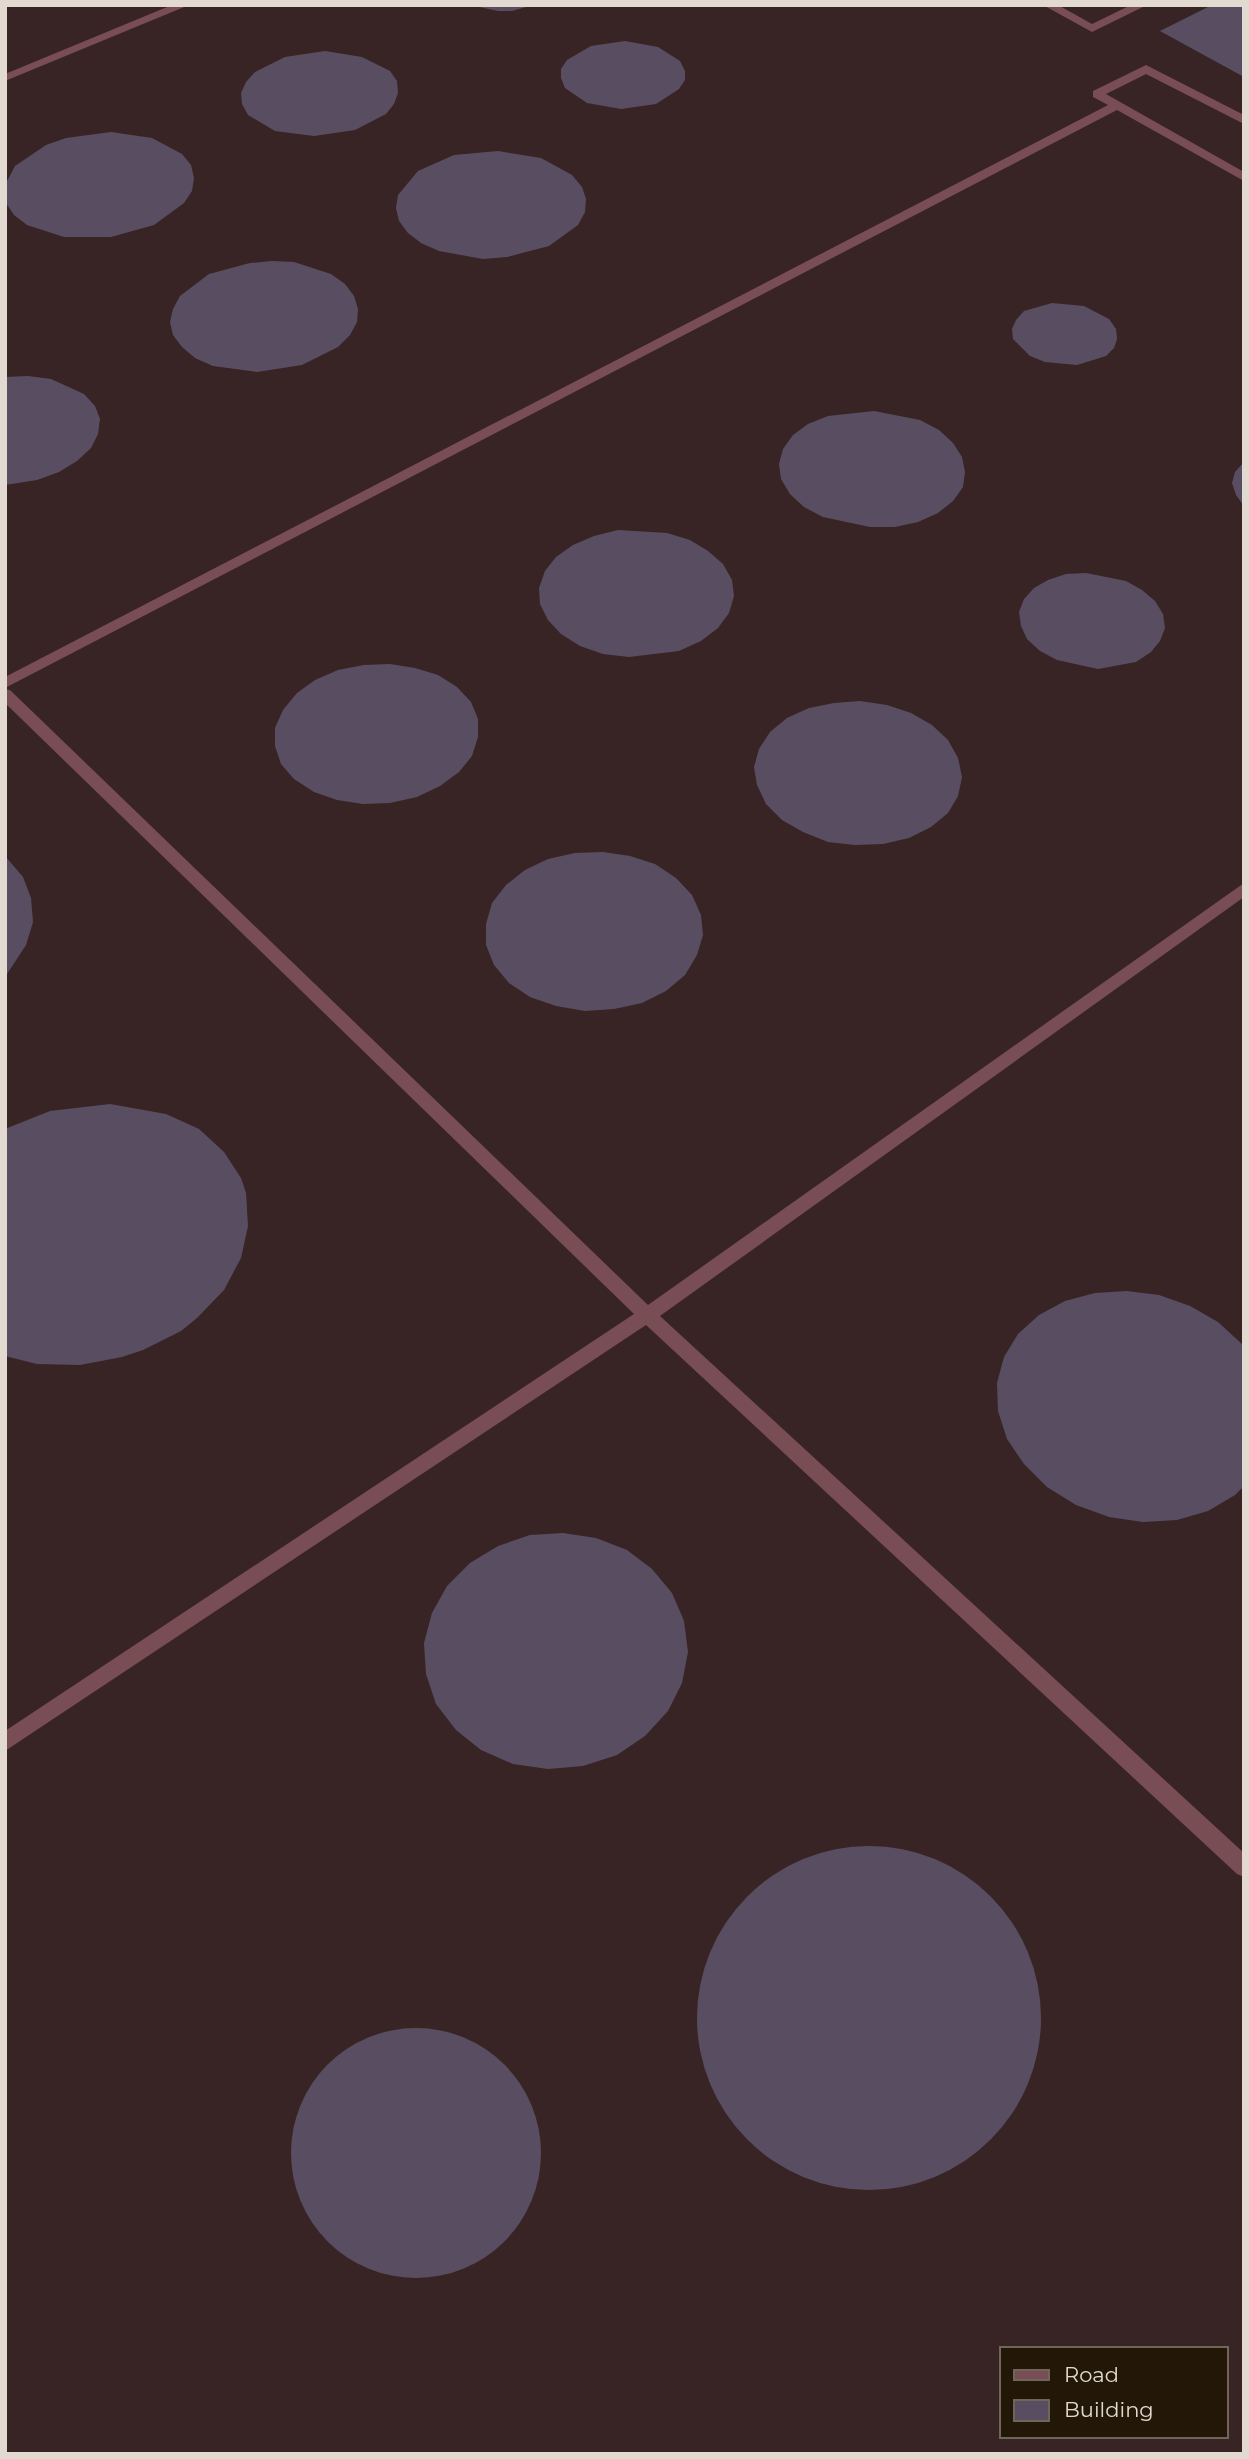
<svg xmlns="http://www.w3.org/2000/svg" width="1249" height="2459" font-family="Montserrat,sans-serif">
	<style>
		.industrial { fill: #382425; fill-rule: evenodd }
		.building { fill: #594e61 }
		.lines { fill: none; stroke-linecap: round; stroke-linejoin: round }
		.minor { fill: #784d53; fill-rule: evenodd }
	</style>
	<rect width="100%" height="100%" fill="#2d2011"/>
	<path class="industrial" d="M5,5H1244V2454H5ZM1002,2349H1226V2436H1002Z"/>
	<g class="building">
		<path d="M533,5L512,11H498L475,6Z"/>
		<path d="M1212,5H1244V77L1160,31Z"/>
		<path d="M625,41L658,47L680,61L685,71V80L679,89L656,104L621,109L587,103L565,88L561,78V69L567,60L591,46Z"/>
		<path d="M325,51L362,57L390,71L397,81L398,93L394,104L386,114L355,130L314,136L275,131L248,115L242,104L241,93L246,82L255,72L285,57Z"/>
		<path d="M111,132L152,138L182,154L191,165L194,178L192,191L184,203L154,225L111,237H64L27,225L14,215L6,203L5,185L15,166L46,145L66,138Z"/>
		<path d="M498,151L541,158L572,175L582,187L586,199L585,212L578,225L549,246L507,257L483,259L439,251L421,243L408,233L399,221L396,208L398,195L418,171L454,155Z"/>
		<path d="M272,261L294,262L331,274L345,284L354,296L358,309L357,322L350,335L338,347L302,365L257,372L213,366L195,358L182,347L173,335L170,322L173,309L180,296L209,274L250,263Z"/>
		<path d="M1052,303L1084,306L1109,319L1116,329L1117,339L1114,348L1106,356L1077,365L1045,362L1030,356L1013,339L1012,329L1016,320L1024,311Z"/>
		<path d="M28,376L51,379L84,394L95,406L100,419L98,434L91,448L77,461L59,472L37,480L5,485V377Z"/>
		<path d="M874,411L920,420L939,430L953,443L962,457L965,472L963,487L953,501L938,513L918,522L895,527H870L823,517L804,507L790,494L781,479L779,464L783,449L793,435L808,424L828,416Z"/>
		<path d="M1244,462V506L1236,495L1232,483L1235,472Z"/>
		<path d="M618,530L667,533L690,540L708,551L723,564L732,580L734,596L729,613L718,628L701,641L679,651L629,657L603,654L580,646L561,634L548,620L540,604L539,588L545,571L556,557L573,545L594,536Z"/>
		<path d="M1086,573L1126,581L1142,590L1155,601L1163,614L1165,628L1160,641L1151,652L1136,662L1098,669L1057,660L1040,651L1027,639L1021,626L1019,612L1024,599L1034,588L1048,580L1066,574Z"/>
		<path d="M390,664L415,668L438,675L457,687L471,702L478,719V737L472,756L459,772L440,786L417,797L390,803L363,804L337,800L314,792L294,779L281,764L275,746V728L283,710L297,693L315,680L338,670L364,665Z"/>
		<path d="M860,701L887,705L911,713L932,725L948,740L958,758L962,777L958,796L948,813L931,827L909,838L883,844L855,845L828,842L803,832L782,820L766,804L757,785L754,767L759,749L770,732L787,718L809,708L834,703Z"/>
		<path d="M603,852L630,856L655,864L676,878L692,895L701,915L703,935L697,955L685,975L666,991L642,1003L614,1009L585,1011L556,1006L530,997L509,983L494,965L486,945V924L492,903L506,885L525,870L548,859L575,853Z"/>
		<path d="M5,856L23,877L31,898L33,922L26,945L5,977Z"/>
		<path d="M110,1104L166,1114L199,1129L224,1152L241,1178L246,1193L248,1226L241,1258L224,1290L197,1318L181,1331L143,1350L122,1357L80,1365L37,1364L5,1356V1129L50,1111Z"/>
		<path d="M1127,1291L1159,1295L1190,1306L1218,1322L1244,1346V1486L1235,1495L1208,1511L1177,1520L1143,1522L1109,1517L1076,1505L1047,1487L1024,1464L1007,1439L998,1411L997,1383L1004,1357L1018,1334L1039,1315L1065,1301L1095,1293Z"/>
		<path d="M563,1533L596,1538L627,1550L652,1569L672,1593L684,1621L688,1652L682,1683L668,1711L645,1736L617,1755L583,1766L548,1769L513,1764L481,1750L456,1730L436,1704L426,1674L424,1643L432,1613L447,1586L470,1563L498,1546L530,1535Z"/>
		<circle cx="869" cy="2018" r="172"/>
		<circle cx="416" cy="2153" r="125"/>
	</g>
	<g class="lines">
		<g class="minor">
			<path d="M172,5H189L5,81V74Z"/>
			<path d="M1043,5H1058L1092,24L1131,5H1147L1092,32Z"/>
			<path d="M1146,65L1244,115V124L1146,74L1106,94L1244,172V181L1117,110L5,688V677L1108,105L1093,97V91Z"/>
			<path d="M5,689L10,690L648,1305L1244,883V897L660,1316L1244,1853V1877L1237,1874L646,1325L5,1751V1731L634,1314L5,703Z"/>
		</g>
	</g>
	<rect width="1249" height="2459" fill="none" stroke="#e2dad0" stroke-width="14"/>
	<rect x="1000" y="2347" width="228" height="91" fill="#231708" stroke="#6f6558" stroke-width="2"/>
	<rect x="1014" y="2370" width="35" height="10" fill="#784d53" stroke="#6f6558" stroke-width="2"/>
	<text x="1064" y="2382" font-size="21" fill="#e2dad0">Road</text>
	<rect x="1014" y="2400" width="35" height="21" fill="#594e61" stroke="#6f6558" stroke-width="2"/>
	<text x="1064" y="2417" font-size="21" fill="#e2dad0">Building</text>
</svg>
